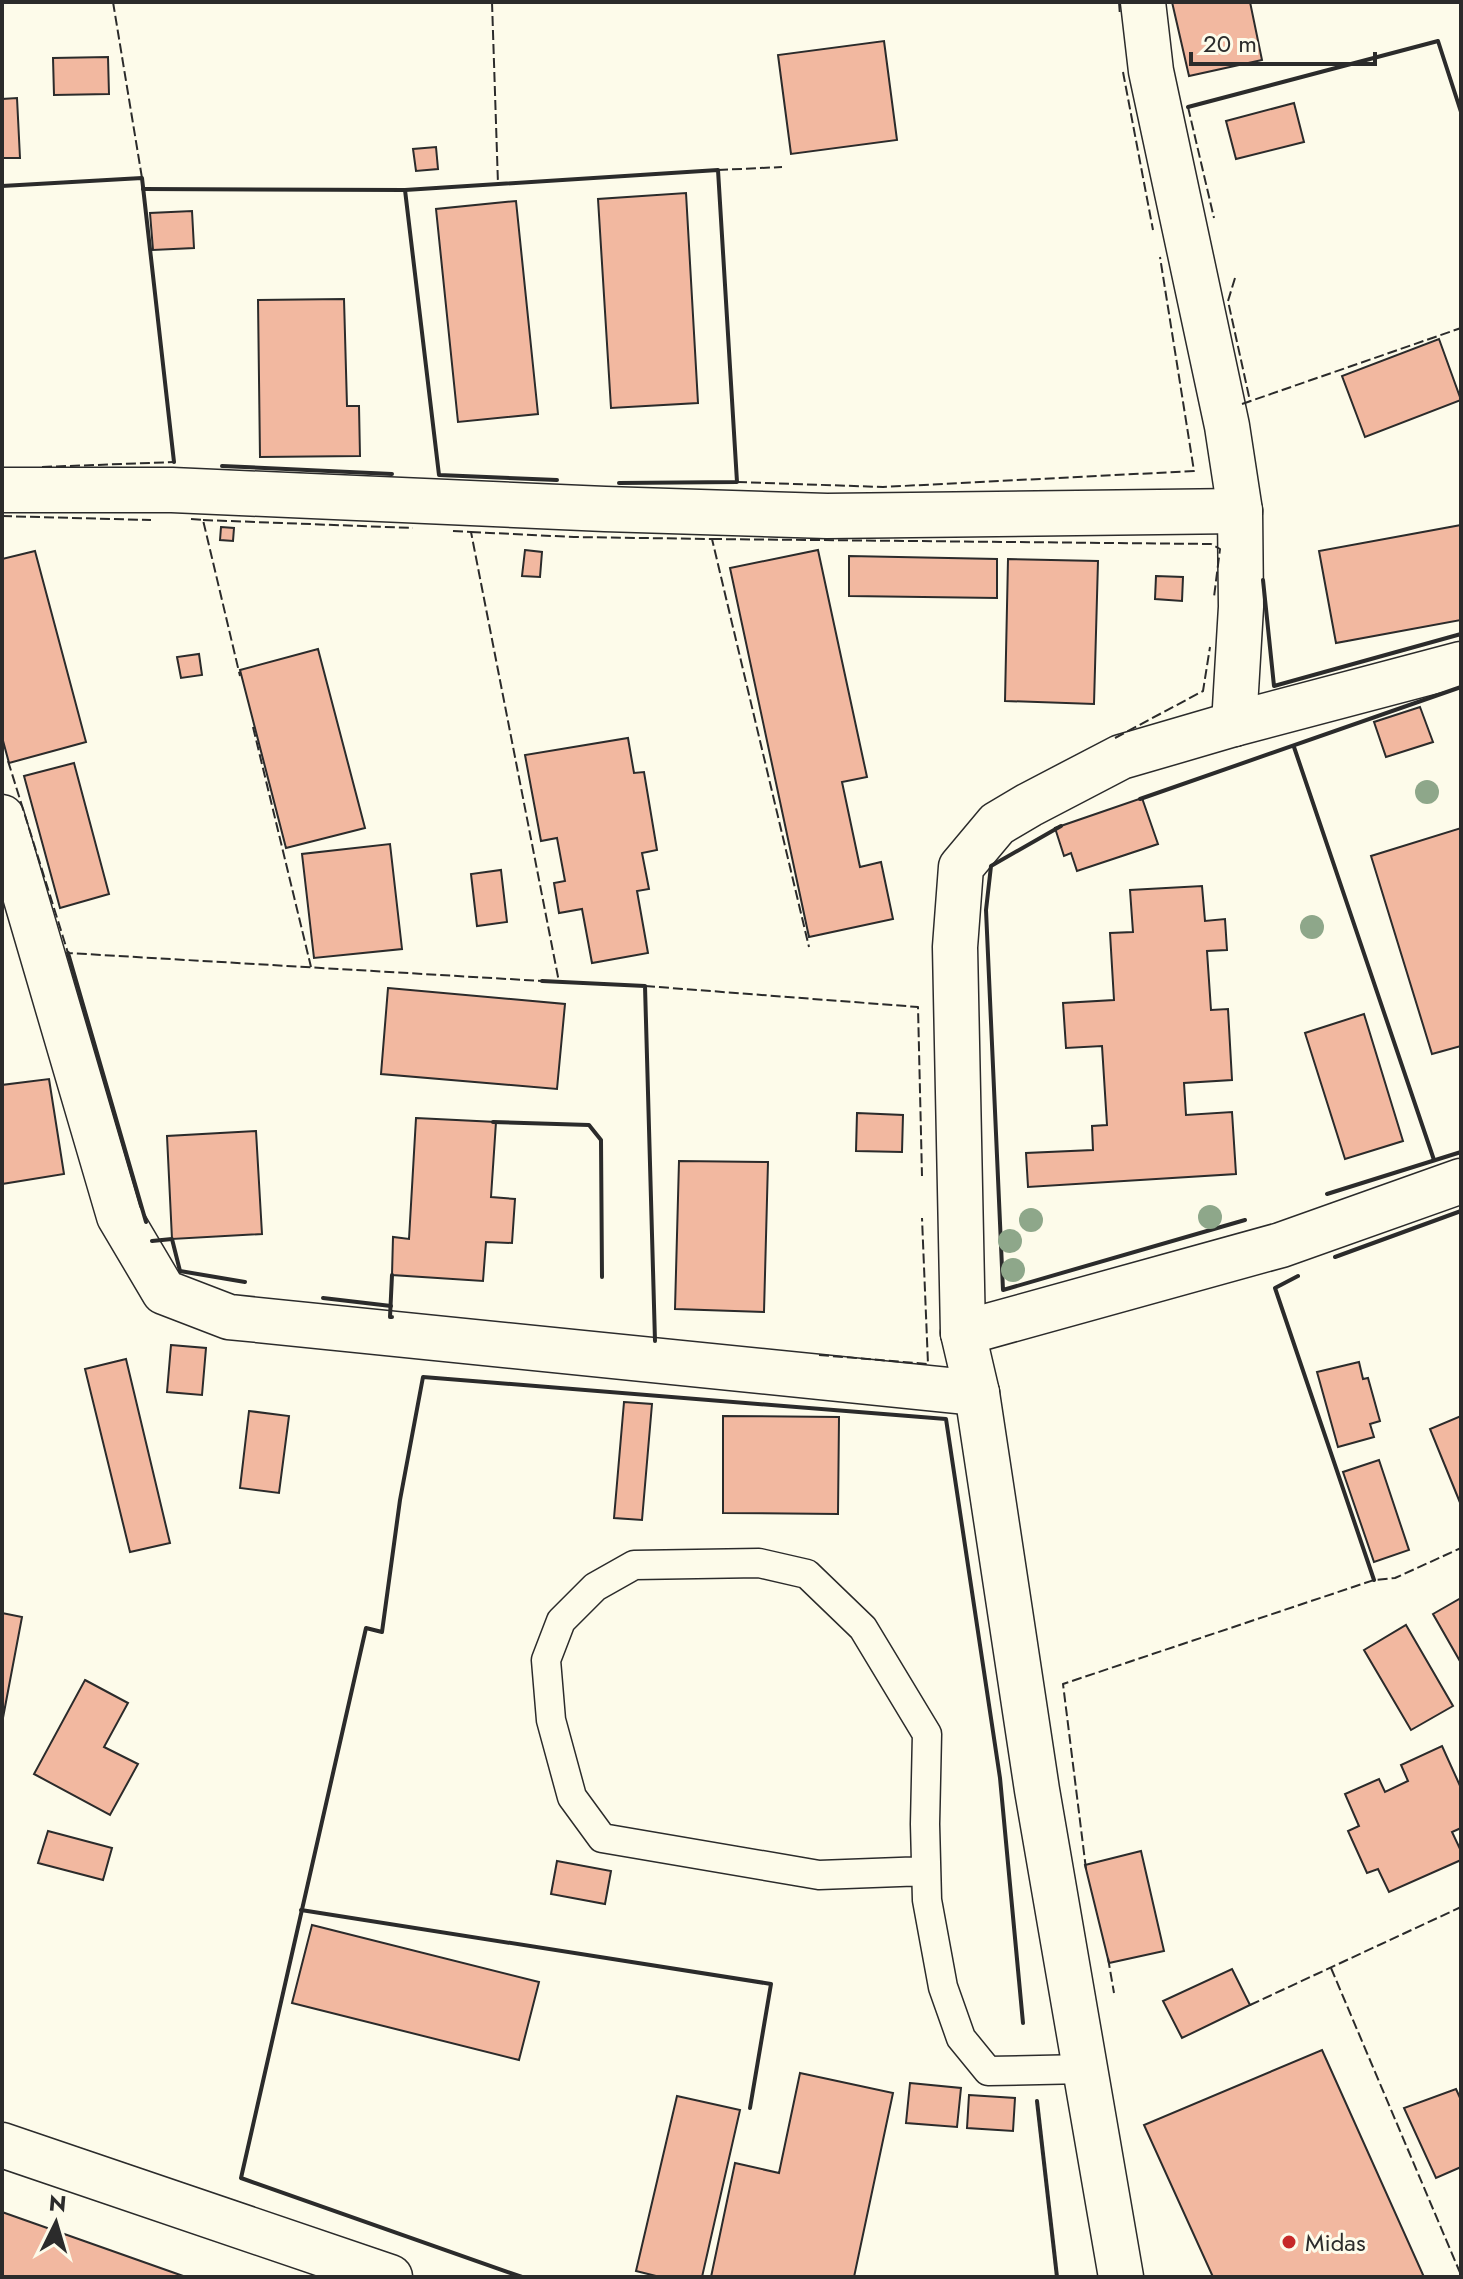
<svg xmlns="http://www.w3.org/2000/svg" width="1463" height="2279" font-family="Jost,sans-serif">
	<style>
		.building { fill: #f2b8a0; stroke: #2b2b2b; stroke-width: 2 }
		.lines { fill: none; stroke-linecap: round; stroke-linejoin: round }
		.lane-casing { stroke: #2b2b2b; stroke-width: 31 }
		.street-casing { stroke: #2b2b2b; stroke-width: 47 }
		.secondary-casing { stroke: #2b2b2b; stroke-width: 47 }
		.lane { stroke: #fdfbea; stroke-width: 28 }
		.street { stroke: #fdfbea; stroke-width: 44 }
		.secondary { stroke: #fdfbea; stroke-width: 44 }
		.fence { stroke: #2b2b2b; stroke-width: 2; stroke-dasharray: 10 4; stroke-linecap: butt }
		.wall { stroke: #2b2b2b; stroke-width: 4 }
		.tree { fill: #8ea78a }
		.poi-dot { fill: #c62828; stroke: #fdfbea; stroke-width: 3 }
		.labels { text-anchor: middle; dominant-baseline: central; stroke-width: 6; stroke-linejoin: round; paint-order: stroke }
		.poi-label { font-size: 24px; fill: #2b2b2b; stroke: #fdfbea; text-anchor: start }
	</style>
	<rect width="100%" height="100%" fill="#fdfbea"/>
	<g class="building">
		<path d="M1172,2H1250L1262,60L1189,76Z"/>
		<path d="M884,41L897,140L791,154L778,55Z"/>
		<path d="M108,57L109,94L54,95L53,58Z"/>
		<path d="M17,98L20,158H2V99Z"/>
		<path d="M1294,103L1304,142L1236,159L1226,121Z"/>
		<path d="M436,147L438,169L416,171L413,149Z"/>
		<path d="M686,193L698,403L611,408L598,199Z"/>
		<path d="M516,201L538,414L458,422L436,209Z"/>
		<path d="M192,211L194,248L153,250L150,213Z"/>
		<path d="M344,299L347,406H359L360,456L260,457L258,300Z"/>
		<path d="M1439,339L1461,400L1365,437L1342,376Z"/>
		<path d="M1461,525V620L1336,643L1319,551Z"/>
		<path d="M221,527L234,528L233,541L220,540Z"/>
		<path d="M525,550L542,552L540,577L522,576Z"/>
		<path d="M818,550L867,777L842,782L860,867L881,862L893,919L809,937L730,568Z"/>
		<path d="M35,551L86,742L9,763L2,737V559Z"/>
		<path d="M849,556L997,559V598L849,596Z"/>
		<path d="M1008,559L1098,561L1094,704L1005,701Z"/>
		<path d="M1156,576L1183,577L1182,601L1155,599Z"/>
		<path d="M318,649L365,828L286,848L240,670Z"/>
		<path d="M199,654L202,675L181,678L177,657Z"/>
		<path d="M1420,707L1433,742L1386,757L1374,722Z"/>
		<path d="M628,738L634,773L644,772L657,850L642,853L649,889L637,891L648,953L592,963L582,909L559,913L554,883L565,881L557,838L541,841L525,755Z"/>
		<path d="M74,763L109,894L60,908L24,776Z"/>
		<path d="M1142,798L1158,844L1077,871L1071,853L1064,856L1055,828Z"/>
		<path d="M1461,828V1046L1432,1054L1371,856Z"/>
		<path d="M390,844L402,949L314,958L302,854Z"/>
		<path d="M501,870L507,922L477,926L471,874Z"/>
		<path d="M1202,886L1205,921L1225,919L1227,950L1207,951L1211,1010L1228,1009L1232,1080L1184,1083L1186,1115L1232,1112L1236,1174L1028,1187L1026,1153L1093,1150L1092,1126L1107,1125L1102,1046L1066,1048L1063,1003L1114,1000L1110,933L1133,932L1130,890Z"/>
		<path d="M388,988L565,1004L557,1089L381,1074Z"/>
		<path d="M1364,1014L1403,1141L1345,1159L1305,1033Z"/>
		<path d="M49,1079L64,1174L2,1184V1085Z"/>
		<path d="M857,1113L903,1115L902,1152L856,1151Z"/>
		<path d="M416,1118L496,1122L491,1197L515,1199L512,1243L486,1242L483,1281L392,1275L393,1237L409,1239Z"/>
		<path d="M256,1131L262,1234L172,1239L167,1136Z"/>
		<path d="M679,1161L768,1162L764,1312L675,1309Z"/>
		<path d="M171,1345L206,1348L202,1395L167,1392Z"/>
		<path d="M126,1359L170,1543L130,1552L85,1369Z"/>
		<path d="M1359,1362L1363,1379L1368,1378L1380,1421L1370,1424L1374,1437L1338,1447L1317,1372Z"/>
		<path d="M624,1402L652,1404L642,1520L614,1518Z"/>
		<path d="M249,1411L289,1416L279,1493L240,1488Z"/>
		<path d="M723,1416L839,1417L838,1514L723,1513Z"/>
		<path d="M1461,1416V1505L1430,1429Z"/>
		<path d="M1379,1460L1409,1550L1374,1562L1343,1472Z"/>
		<path d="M1461,1598V1663L1433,1614Z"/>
		<path d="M2,1613L22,1617L2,1723Z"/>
		<path d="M1406,1625L1453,1706L1411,1730L1364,1650Z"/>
		<path d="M85,1680L128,1703L104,1747L138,1764L110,1815L34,1774Z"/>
		<path d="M1442,1746L1461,1788V1828L1452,1832L1461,1851V1860L1389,1892L1378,1869L1367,1873L1348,1831L1359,1826L1345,1794L1379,1779L1385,1792L1408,1781L1401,1765Z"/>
		<path d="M48,1831L112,1848L103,1880L38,1863Z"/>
		<path d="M1141,1851L1164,1951L1109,1963L1085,1865Z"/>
		<path d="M557,1861L611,1871L605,1904L551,1894Z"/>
		<path d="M312,1925L539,1982L519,2060L292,2003Z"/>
		<path d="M1232,1969L1250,2005L1182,2038L1163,2001Z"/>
		<path d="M1322,2050L1424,2277H1213L1144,2125Z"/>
		<path d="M800,2073L893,2093L854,2277H711L735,2163L779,2173Z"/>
		<path d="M910,2083L961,2088L957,2127L906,2123Z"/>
		<path d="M1456,2089L1461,2100V2167L1436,2178L1404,2108Z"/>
		<path d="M969,2095L1015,2098L1013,2131L967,2128Z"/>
		<path d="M677,2096L740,2110L702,2277H660L636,2271Z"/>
		<path d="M2,2212L186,2277H2Z"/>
	</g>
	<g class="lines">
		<defs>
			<path id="lane" d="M926,1871L819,1875L602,1838L572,1797L551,1720L546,1660L561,1621L595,1587L634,1565L759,1563L807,1574L863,1628L927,1734L925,1824L927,1900L943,1987L961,2038L988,2071L1086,2069"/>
			<g id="street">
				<path d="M1143,2L1151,71L1227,426L1240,511L1241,607L1234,724"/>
				<path d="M2,490H172L605,509L827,516L1240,511"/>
				<path d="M2,817L119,1216L164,1292L229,1317L977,1393"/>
				<path d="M963,1333L1281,1245L1461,1181"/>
				<path d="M1121,2277L1037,1790L977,1393L963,1333L955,947L961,867L997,824L1029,805L1121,757L1234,724L1461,664"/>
			</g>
			<path id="secondary" d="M2,2145L390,2277"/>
		</defs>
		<use href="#lane" class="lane-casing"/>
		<use href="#street" class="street-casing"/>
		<use href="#secondary" class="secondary-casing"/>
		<use href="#lane" class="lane"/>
		<use href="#street" class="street"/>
		<use href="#secondary" class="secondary"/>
		<g class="fence">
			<path d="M113,2L142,178"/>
			<path d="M492,2L498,184"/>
			<path d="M1119,2L1120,16"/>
			<path d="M1123,72L1153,230"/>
			<path d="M1188,107L1214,218"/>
			<path d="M718,170L782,167"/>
			<path d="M1235,278L1228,301L1250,401"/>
			<path d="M1242,404L1461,328"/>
			<path d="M42,467L174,462"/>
			<path d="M737,482L883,487L1194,471L1160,257"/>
			<path d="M2,516L151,520"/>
			<path d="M191,519L203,520L240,676"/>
			<path d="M203,520L413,528"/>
			<path d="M453,531L471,532L559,982"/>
			<path d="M471,532L574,537L712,539L809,947"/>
			<path d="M712,539L1211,544L1220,549L1214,597"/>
			<path d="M253,727L311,967"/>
			<path d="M1115,738L1203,691L1210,647"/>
			<path d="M8,761L68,953L542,981"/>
			<path d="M645,986L918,1007L922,1176"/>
			<path d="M819,1355L928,1364L922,1218"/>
			<path d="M1086,1869L1063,1684L1374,1580L1395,1578L1461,1548"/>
			<path d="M1108,1958L1114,1993"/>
			<path d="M1331,1968L1461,2275"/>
			<path d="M1250,2005L1461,1907"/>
		</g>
		<g class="wall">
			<path d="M1188,107L1438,41L1461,112"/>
			<path d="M2,186L142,178L174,462"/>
			<path d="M143,189L405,190L718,170L737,482L619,483"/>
			<path d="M405,190L439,475L557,480"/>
			<path d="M222,466L392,474"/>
			<path d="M1263,580L1274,686L1461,634"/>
			<path d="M1294,747L1434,1160"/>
			<path d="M1140,799L1461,687"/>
			<path d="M1061,826L991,866L986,910L1003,1290L1245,1220"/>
			<path d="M68,953L146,1222"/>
			<path d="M542,981L645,986L655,1341"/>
			<path d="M493,1122L589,1125L601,1140L602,1277"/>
			<path d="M1327,1194L1461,1152"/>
			<path d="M152,1241L172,1239L180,1271L245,1282"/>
			<path d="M1335,1257L1461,1211"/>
			<path d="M392,1275L390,1317H392"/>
			<path d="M1298,1276L1275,1288L1374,1580"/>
			<path d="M323,1298L391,1306"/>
			<path d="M301,1910L771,1984L750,2108"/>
			<path d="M1037,2101L1057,2277"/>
			<path d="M522,2277L241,2178L366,1628L382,1632L400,1500L423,1377L946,1419L1000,1778L1023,2023"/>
		</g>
	</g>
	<g class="tree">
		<circle cx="1427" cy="792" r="12"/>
		<circle cx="1312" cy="927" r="12"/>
		<circle cx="1210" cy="1217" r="12"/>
		<circle cx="1031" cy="1220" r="12"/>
		<circle cx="1010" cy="1241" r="12"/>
		<circle cx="1013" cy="1270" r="12"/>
	</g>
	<circle class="poi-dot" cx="1289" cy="2242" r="8"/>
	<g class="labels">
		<g class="poi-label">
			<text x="1305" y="2242">Midas</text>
		</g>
	</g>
	<rect width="1463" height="2279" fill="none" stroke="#2b2b2b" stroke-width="8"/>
	<g transform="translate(56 2223) rotate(5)" stroke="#fdfbea" stroke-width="6" paint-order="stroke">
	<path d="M0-6L14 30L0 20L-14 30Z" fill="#2b2b2b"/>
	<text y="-12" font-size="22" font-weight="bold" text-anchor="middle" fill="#2b2b2b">N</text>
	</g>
	<path d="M1191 52v12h184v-12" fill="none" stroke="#2b2b2b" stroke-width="4"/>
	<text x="1203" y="52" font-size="24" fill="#2b2b2b" stroke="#fdfbea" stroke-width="6" paint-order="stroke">20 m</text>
</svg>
